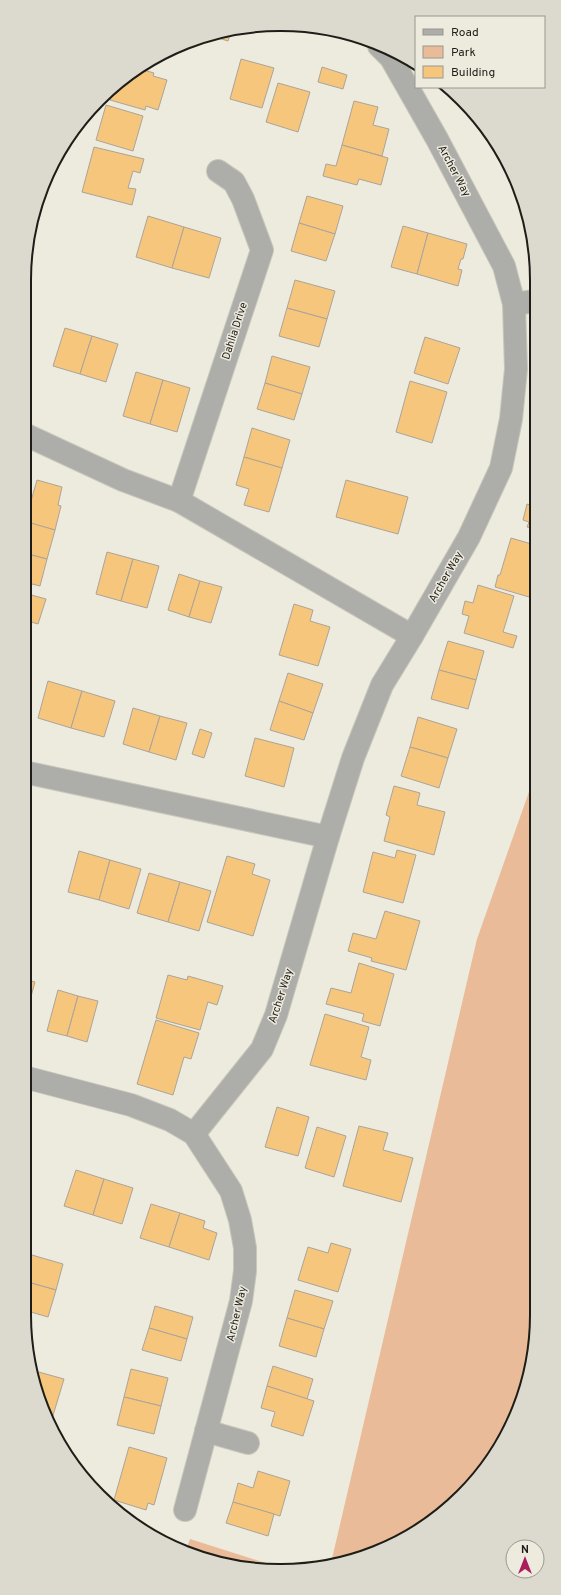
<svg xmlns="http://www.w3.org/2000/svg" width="561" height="1595" font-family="Overpass,sans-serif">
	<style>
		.green { fill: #e9bb98 }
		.building { fill: #f6c67c; stroke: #aba49a }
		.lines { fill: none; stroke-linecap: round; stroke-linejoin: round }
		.minor-casing { stroke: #c8c5ba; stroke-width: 24 }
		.minor { stroke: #adaea9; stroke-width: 22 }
		.labels { text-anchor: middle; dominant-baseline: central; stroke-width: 3; stroke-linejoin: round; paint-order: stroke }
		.street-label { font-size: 11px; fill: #1e1d18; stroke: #edeade }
		.rim { fill: none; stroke: #1e1d18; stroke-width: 2 }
	</style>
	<rect width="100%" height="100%" fill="#edeade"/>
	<g class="green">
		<path d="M536,772L537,1314L528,1381L494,1457L423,1528L347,1562L331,1563L477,939Z"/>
		<path d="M190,1539L278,1567L247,1569L205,1556L202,1551L198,1554L186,1550Z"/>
	</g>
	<g class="building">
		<path d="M231,32L228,41L215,37Z"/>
		<path d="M241,59L274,68L262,108L230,99Z"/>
		<path d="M322,67L347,75L343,89L318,82Z"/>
		<path d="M140,69L154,73L153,76L167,80L158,110L146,106L145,110L110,100L112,94Z"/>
		<path d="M278,83L310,92L298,132L266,122Z"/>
		<path d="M354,101L378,107L373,125L389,129L382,156L342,145Z"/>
		<path d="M106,105L143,116L133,151L96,140Z"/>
		<path d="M342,145L388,158L381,185L359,179L357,185L323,176L326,164L336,166Z"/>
		<path d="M94,147L144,159L140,173L133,171L128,188L136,189L132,205L82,192Z"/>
		<path d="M307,196L343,206L335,234L299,223Z"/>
		<path d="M148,216L184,227L172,268L136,257Z"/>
		<path d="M299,223L335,234L326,261L291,251Z"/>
		<path d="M403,226L428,233L417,274L391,267Z"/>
		<path d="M184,227L221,238L209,278L172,268Z"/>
		<path d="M428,233L467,244L463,259H461L458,269L462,270L458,286L417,274Z"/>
		<path d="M295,280L335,291L327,319L287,308Z"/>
		<path d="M287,308L327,319L319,347L279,336Z"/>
		<path d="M65,328L92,336L80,374L53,366Z"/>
		<path d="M92,336L118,344L106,382L80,374Z"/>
		<path d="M425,337L460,348L448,384L414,373Z"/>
		<path d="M272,356L310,367L302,394L265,383Z"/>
		<path d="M136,372L163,380L150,424L123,416Z"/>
		<path d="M163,380L190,388L177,432L150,424Z"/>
		<path d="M410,381L447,392L432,443L396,432Z"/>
		<path d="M265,383L302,394L294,420L257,409Z"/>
		<path d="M252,428L290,440L282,468L244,457Z"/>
		<path d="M244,457L282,468L269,512L244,505L249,489L236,485Z"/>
		<path d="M37,480L62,487L58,505L61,506L55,530L25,522Z"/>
		<path d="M346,480L408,497L398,534L336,517Z"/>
		<path d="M535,496V529L527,527L529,522L523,520L527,504L533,506Z"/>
		<path d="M24,521L55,530L47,559L24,553Z"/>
		<path d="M511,538L535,545L536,599L495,587L498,575H500Z"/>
		<path d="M107,552L133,559L121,601L96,594Z"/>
		<path d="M24,553L47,559L40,586L24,582Z"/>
		<path d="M133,559L159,566L147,608L121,601Z"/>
		<path d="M179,574L200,581L189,617L168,610Z"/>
		<path d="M200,581L222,587L211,623L189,617Z"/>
		<path d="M478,585L514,596L503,632L517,636L513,648L464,633L469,616L462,614L465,601L473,603Z"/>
		<path d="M24,593L46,599L38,624L24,620Z"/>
		<path d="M294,604L313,610L310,621L330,627L318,666L279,655Z"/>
		<path d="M448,641L484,651L476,680L439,670Z"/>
		<path d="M439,670L476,680L468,709L431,699Z"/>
		<path d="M288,673L323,684L313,713L279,701Z"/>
		<path d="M48,681L82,691L71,728L38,718Z"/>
		<path d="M82,691L115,701L104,737L71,728Z"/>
		<path d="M279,701L313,713L304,740L270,730Z"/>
		<path d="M133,708L160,716L149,752L123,744Z"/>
		<path d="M160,716L187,723L176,760L149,752Z"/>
		<path d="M418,717L457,729L448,758L410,747Z"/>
		<path d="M200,729L212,733L204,758L192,754Z"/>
		<path d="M255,738L294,748L284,787L245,776Z"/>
		<path d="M410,747L448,758L439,788L401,776Z"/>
		<path d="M394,786L420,793L417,805L445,812L434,855L384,841L390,817L386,815Z"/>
		<path d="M397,850L416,855L403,903L363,892L373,852L395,858Z"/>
		<path d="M79,851L110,860L99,900L68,892Z"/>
		<path d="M227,856L255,864L252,874L270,880L253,936L207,922Z"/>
		<path d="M110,860L141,869L129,909L99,900Z"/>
		<path d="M149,873L180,882L168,922L137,913Z"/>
		<path d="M180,882L211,891L199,931L168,922Z"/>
		<path d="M385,911L420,921L406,970L371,961L372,958L348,951L353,933L376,939Z"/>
		<path d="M359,963L394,974L380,1026L362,1021L364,1014L326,1004L331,988L351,993Z"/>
		<path d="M168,975L187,980L188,976L223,986L217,1005L208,1002L200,1030L156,1018Z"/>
		<path d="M24,979L35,982L24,1022Z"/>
		<path d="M58,990L78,996L67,1036L47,1031Z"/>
		<path d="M78,996L98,1001L87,1042L67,1036Z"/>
		<path d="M325,1014L369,1027L361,1057L371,1060L366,1080L310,1065Z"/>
		<path d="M156,1020L199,1033L191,1059L184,1057L173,1095L137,1084Z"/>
		<path d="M277,1107L309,1117L298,1156L265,1147Z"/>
		<path d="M359,1126L388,1133L383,1150L413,1158L401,1202L343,1186Z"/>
		<path d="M317,1127L346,1136L334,1177L305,1168Z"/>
		<path d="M76,1170L104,1179L93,1215L64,1206Z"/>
		<path d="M104,1179L133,1188L122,1224L93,1215Z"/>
		<path d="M151,1204L180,1213L169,1247L140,1238Z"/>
		<path d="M180,1213L205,1221L203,1228L217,1233L209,1260L169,1247Z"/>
		<path d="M331,1243L351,1249L338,1292L298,1280L308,1247L328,1253Z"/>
		<path d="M25,1253L63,1264L56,1290L24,1281Z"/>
		<path d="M24,1281L56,1290L48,1317L24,1310Z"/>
		<path d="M295,1290L333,1301L324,1329L287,1318Z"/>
		<path d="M155,1306L193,1317L187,1339L149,1328Z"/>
		<path d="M287,1318L324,1329L316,1357L279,1346Z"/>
		<path d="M149,1328L187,1339L181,1361L142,1350Z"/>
		<path d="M273,1366L313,1379L307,1399L267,1386Z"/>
		<path d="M131,1369L168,1378L161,1406L124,1397Z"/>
		<path d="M35,1371L64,1379L51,1422H49L43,1412Z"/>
		<path d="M267,1386L314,1401L303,1436L271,1426L275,1412L261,1408Z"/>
		<path d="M124,1397L161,1406L154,1434L117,1425Z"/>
		<path d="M129,1447L167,1458L154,1505L148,1503L146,1510L114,1500Z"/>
		<path d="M258,1471L290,1481L280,1516L233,1502L238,1483L253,1488Z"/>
		<path d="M233,1502L274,1514L268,1536L226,1523Z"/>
		<path d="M158,1538L176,1545L175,1547L167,1544Z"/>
	</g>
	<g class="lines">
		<defs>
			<g id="minor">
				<path d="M514,304L535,301"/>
				<path d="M24,434L123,480L179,501L412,636"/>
				<path d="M179,501L262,250L243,199L234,182L218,171"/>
				<path d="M24,772L328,837"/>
				<path d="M24,1077L131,1105L170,1120L194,1134L262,1049L276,1015L328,837L353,758L382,685L412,636L469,537L501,468L511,419L516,369L514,304L504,266L437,139L391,58L379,46"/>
				<path d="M206,1431L248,1443"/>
				<path d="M185,1510L241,1301L245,1271V1248L240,1220L231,1191L194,1134"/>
			</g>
		</defs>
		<use href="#minor" class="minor-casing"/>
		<use href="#minor" class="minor"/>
	</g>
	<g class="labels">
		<g class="street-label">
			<text transform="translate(454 171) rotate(62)">Archer Way</text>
			<text transform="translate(235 331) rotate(-72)">Dahlia Drive</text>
			<text transform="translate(446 577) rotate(-60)">Archer Way</text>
			<text transform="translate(281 996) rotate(-72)">Archer Way</text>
			<text transform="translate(237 1314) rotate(-77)">Archer Way</text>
		</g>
	</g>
	<path d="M0 0H561V1595H0ZM280 31H281A249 249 0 0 1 530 280V1315A249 249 0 0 1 281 1564H280A249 249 0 0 1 31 1315V280A249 249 0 0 1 280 31Z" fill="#dcdace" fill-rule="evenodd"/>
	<path class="rim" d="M280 31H281A249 249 0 0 1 530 280V1315A249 249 0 0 1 281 1564H280A249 249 0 0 1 31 1315V280A249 249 0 0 1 280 31Z"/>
	<rect x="415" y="16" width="130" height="72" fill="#edeade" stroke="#9a988f"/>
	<rect x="423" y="29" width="20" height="6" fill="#adaea9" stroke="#9a988f"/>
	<text x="451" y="36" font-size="12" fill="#1e1d18">Road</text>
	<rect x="423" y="46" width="20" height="12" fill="#e9bb98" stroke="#9a988f"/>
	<text x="451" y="56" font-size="12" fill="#1e1d18">Park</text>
	<rect x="423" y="66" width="20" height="12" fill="#f6c67c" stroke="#9a988f"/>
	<text x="451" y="76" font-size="12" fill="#1e1d18">Building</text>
	<g transform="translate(525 1559)"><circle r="19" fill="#edeade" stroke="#9a988f"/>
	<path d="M0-3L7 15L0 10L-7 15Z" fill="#ab1e5b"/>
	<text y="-6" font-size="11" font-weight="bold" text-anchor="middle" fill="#1e1d18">N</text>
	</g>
</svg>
